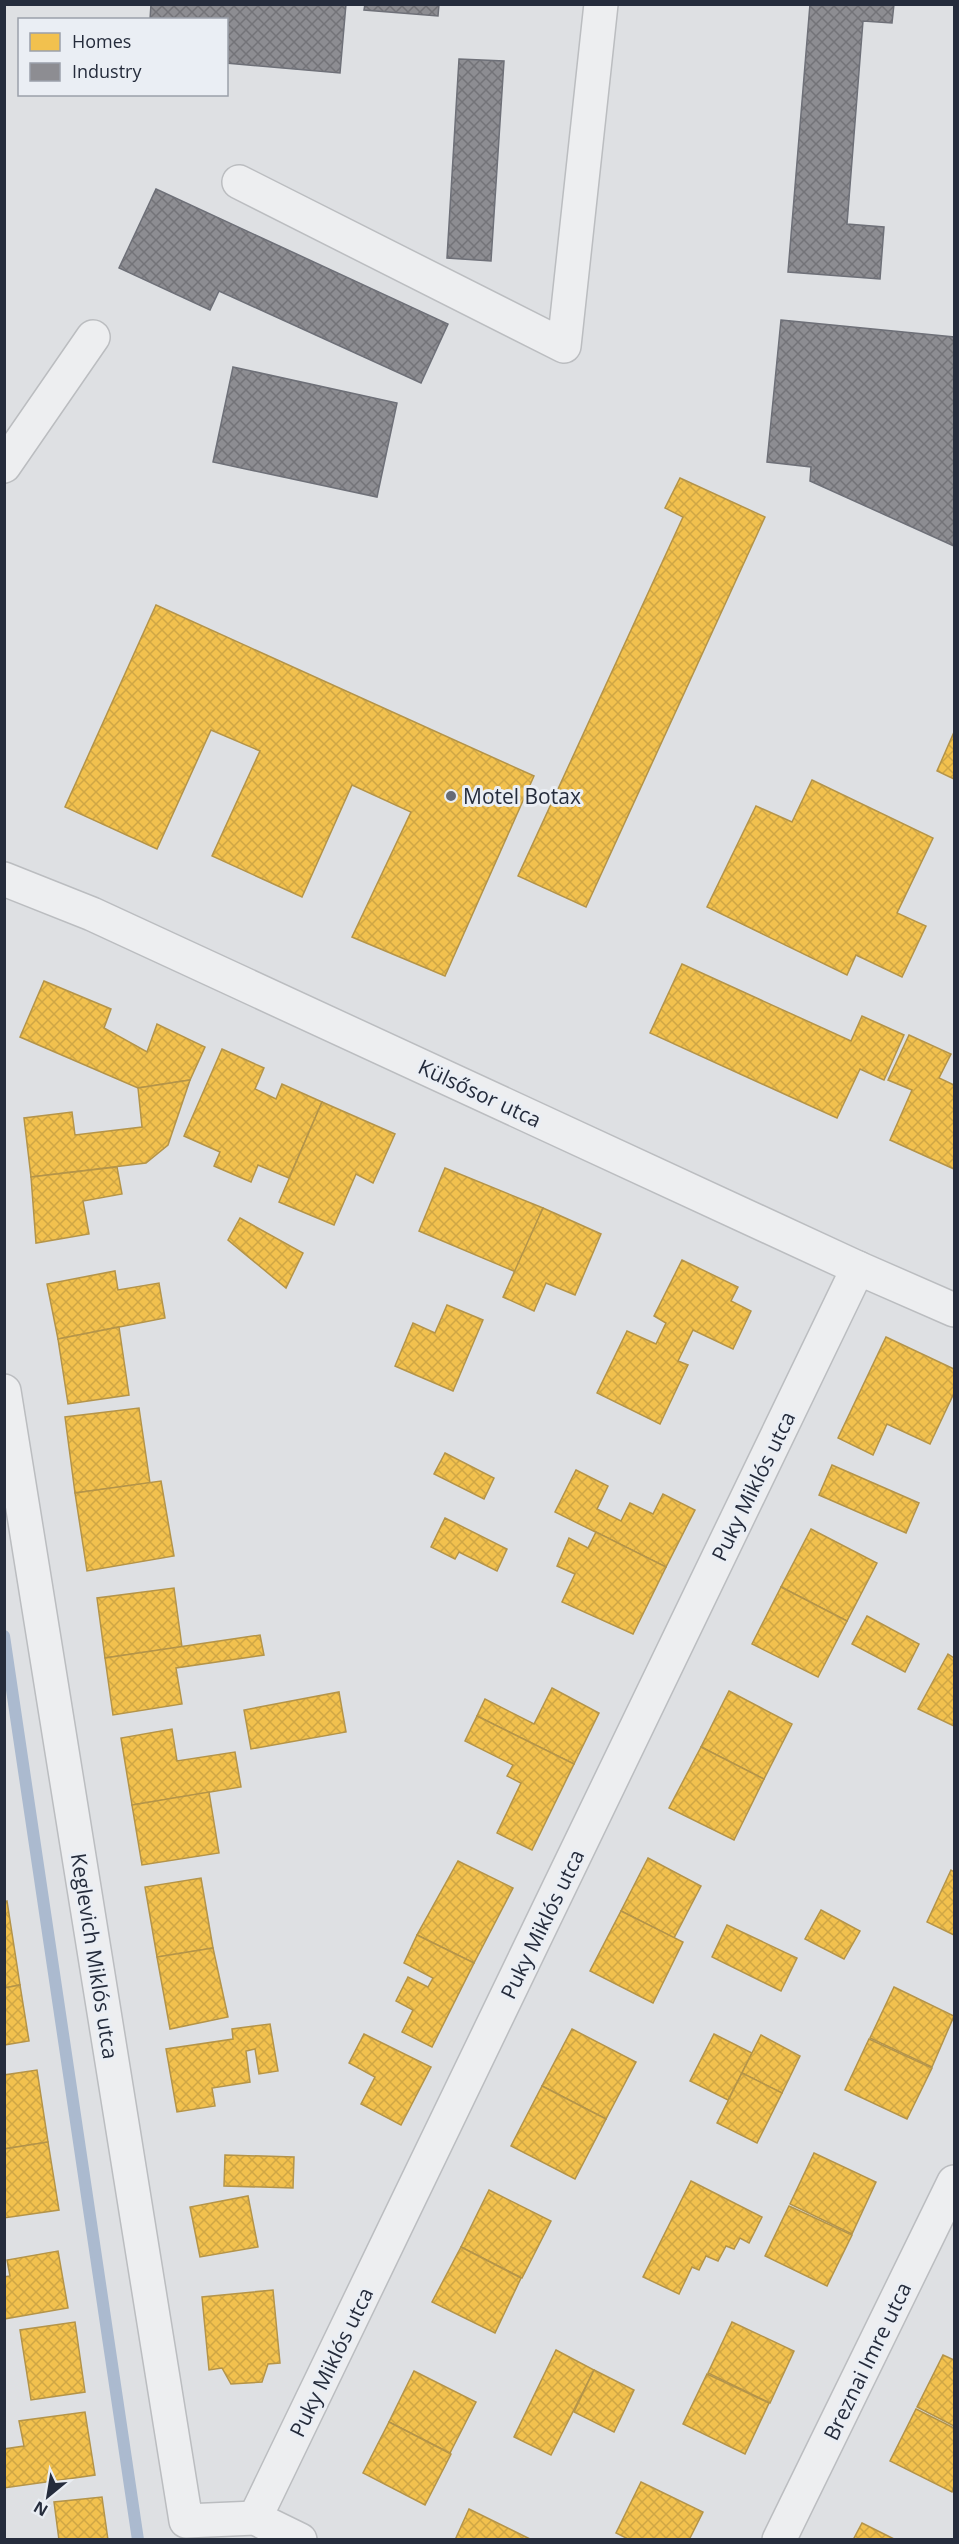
<svg xmlns="http://www.w3.org/2000/svg" width="959" height="2544" font-family="'Open Sans',sans-serif">
	<style>
		.homes { fill: url(#homes-cross-hatch); stroke: #b49449; stroke-width: 1.5 }
		.industry { fill: url(#industry-cross-hatch); stroke: #6e7078; stroke-width: 1.5 }
		.lines { fill: none; stroke-linecap: round; stroke-linejoin: round }
		.stream { stroke: #abbacf; stroke-width: 12 }
		.minor-casing { stroke: #bbbdc0; stroke-width: 36 }
		.minor { stroke: #edeef0; stroke-width: 33 }
		.poi-dot { fill: #666b76; stroke: #eaeef4; stroke-width: 2 }
		.labels { text-anchor: middle; dominant-baseline: central; stroke-width: 6; stroke-linejoin: round; paint-order: stroke }
		.poi-label { font-size: 21px; fill: #252c3c; stroke: #eaeef4; text-anchor: start }
		.street-label { font-size: 21px; fill: #252c3c; stroke: #eaeef4 }
	</style>
	<defs>
		<pattern id="homes-cross-hatch" width="8" height="8" patternUnits="userSpaceOnUse" patternTransform="scale(1.5)"><rect width="8" height="8" fill="#f2c14e"/><path d="M0 0l8 8M0 8l8-8" fill="none" stroke="#cfa645"/></pattern>
		<pattern id="industry-cross-hatch" width="8" height="8" patternUnits="userSpaceOnUse" patternTransform="scale(1.5)"><rect width="8" height="8" fill="#8d8d92"/><path d="M0 0l8 8M0 8l8-8" fill="none" stroke="#737378"/></pattern>
	</defs>
	<rect width="100%" height="100%" fill="#dee0e3"/>
	<g class="homes">
		<path d="M680,478L765,517L586,907L518,876L683,517L665,508Z"/>
		<path d="M156,605L534,776L445,976L352,937L411,812L352,785L302,897L212,856L260,751L211,730L157,849L65,807Z"/>
		<path d="M954,732V779L937,771Z"/>
		<path d="M812,780L933,838L897,913L926,926L902,977L856,955L847,975L707,907L756,806L792,822Z"/>
		<path d="M682,964L851,1041L862,1016L904,1035L884,1080L860,1069L837,1118L650,1033Z"/>
		<path d="M44,981L111,1009L104,1028L147,1052L157,1024L205,1047L190,1080L138,1088L20,1037Z"/>
		<path d="M909,1035L951,1054L939,1078L954,1085V1169L890,1140L912,1090L888,1080Z"/>
		<path d="M222,1049L264,1068L255,1089L276,1099L282,1084L322,1102L289,1178L258,1165L251,1182L214,1166L220,1152L184,1136Z"/>
		<path d="M190,1080L168,1145L146,1163L31,1177L24,1118L72,1112L75,1135L142,1127L138,1088Z"/>
		<path d="M322,1102L395,1134L373,1183L356,1174L334,1225L279,1202Z"/>
		<path d="M117,1167L122,1194L83,1201L89,1234L36,1243L31,1177Z"/>
		<path d="M445,1168L543,1208L516,1272L419,1231Z"/>
		<path d="M543,1208L601,1234L575,1295L546,1283L534,1311L503,1297Z"/>
		<path d="M240,1218L303,1253L286,1288L228,1240Z"/>
		<path d="M682,1260L738,1287L731,1301L751,1311L733,1349L693,1330L678,1361L688,1365L660,1424L597,1393L627,1331L656,1344L666,1323L654,1316Z"/>
		<path d="M115,1271L118,1290L159,1283L165,1318L58,1339L47,1284Z"/>
		<path d="M447,1305L483,1320L453,1391L395,1366L413,1323L435,1333Z"/>
		<path d="M119,1327L129,1395L68,1404L58,1339Z"/>
		<path d="M886,1337L954,1369V1393L930,1444L887,1424L873,1455L838,1438Z"/>
		<path d="M139,1408L150,1483L75,1493L65,1417Z"/>
		<path d="M445,1453L494,1478L484,1499L434,1474Z"/>
		<path d="M832,1465L919,1503L906,1533L819,1495Z"/>
		<path d="M576,1470L608,1486L597,1509L621,1521L630,1503L653,1514L663,1494L695,1510L666,1567L555,1512Z"/>
		<path d="M161,1481L174,1556L87,1571L75,1493Z"/>
		<path d="M445,1518L507,1549L497,1571L459,1552L455,1559L431,1547Z"/>
		<path d="M811,1529L877,1563L847,1621L781,1587Z"/>
		<path d="M596,1532L666,1567L633,1634L562,1602L575,1574L557,1566L569,1538L588,1548Z"/>
		<path d="M781,1587L847,1621L818,1677L752,1644Z"/>
		<path d="M174,1588L182,1647L105,1658L97,1598Z"/>
		<path d="M867,1616L919,1644L905,1672L852,1644Z"/>
		<path d="M260,1635L264,1655L176,1668L182,1704L113,1715L105,1658Z"/>
		<path d="M948,1654L954,1658V1726L918,1709Z"/>
		<path d="M552,1688L599,1713L574,1764L477,1716L485,1699L534,1724Z"/>
		<path d="M729,1691L792,1724L764,1779L701,1747Z"/>
		<path d="M339,1692L346,1732L251,1749L244,1710Z"/>
		<path d="M477,1716L574,1764L532,1850L497,1833L521,1783L507,1776L513,1765L465,1741Z"/>
		<path d="M172,1729L177,1761L235,1752L241,1787L132,1805L121,1738Z"/>
		<path d="M701,1747L764,1779L734,1840L669,1808Z"/>
		<path d="M209,1792L219,1853L142,1865L132,1805Z"/>
		<path d="M648,1858L701,1886L674,1938L621,1911Z"/>
		<path d="M458,1861L513,1888L474,1963L417,1935Z"/>
		<path d="M951,1870L954,1872V1935L927,1922Z"/>
		<path d="M201,1878L213,1948L157,1957L145,1887Z"/>
		<path d="M7,1901L20,1985L4,1988V1902Z"/>
		<path d="M821,1910L860,1931L844,1959L805,1939Z"/>
		<path d="M621,1911L683,1942L653,2003L590,1971Z"/>
		<path d="M727,1925L797,1958L781,1991L712,1957Z"/>
		<path d="M417,1935L474,1963L432,2047L402,2032L413,2010L396,2001L408,1977L428,1987L433,1978L404,1963Z"/>
		<path d="M213,1948L228,2017L170,2029L157,1957Z"/>
		<path d="M20,1985L29,2041L4,2045V1988Z"/>
		<path d="M894,1987L954,2016L932,2067L870,2038Z"/>
		<path d="M270,2024L278,2071L259,2074L255,2049L246,2051L250,2082L212,2088L215,2106L177,2112L166,2049L233,2039L232,2029Z"/>
		<path d="M572,2029L636,2062L606,2119L542,2086Z"/>
		<path d="M364,2034L431,2067L401,2125L361,2104L375,2077L349,2063Z"/>
		<path d="M714,2034L752,2053L728,2100L690,2081Z"/>
		<path d="M761,2035L800,2056L782,2093L742,2073Z"/>
		<path d="M869,2039L932,2068L907,2119L845,2090Z"/>
		<path d="M37,2070L48,2142L4,2149V2075Z"/>
		<path d="M742,2073L782,2093L757,2143L717,2123Z"/>
		<path d="M542,2086L606,2119L575,2179L511,2146Z"/>
		<path d="M48,2142L59,2210L4,2218V2149Z"/>
		<path d="M814,2153L876,2182L852,2234L790,2204Z"/>
		<path d="M225,2155L294,2157L293,2188L224,2186Z"/>
		<path d="M691,2181L762,2217L749,2243L740,2238L734,2249L726,2246L718,2261L706,2256L699,2270L692,2267L679,2294L643,2277Z"/>
		<path d="M489,2190L551,2221L522,2278L461,2247Z"/>
		<path d="M248,2196L258,2247L200,2257L190,2207Z"/>
		<path d="M789,2206L852,2235L827,2286L765,2256Z"/>
		<path d="M461,2247L521,2278L495,2333L432,2302Z"/>
		<path d="M58,2251L68,2308L4,2319V2277L10,2276L7,2260Z"/>
		<path d="M273,2290L280,2363L268,2364L262,2382L231,2384L222,2368L209,2370L202,2297Z"/>
		<path d="M75,2322L85,2392L31,2400L20,2330Z"/>
		<path d="M732,2322L794,2351L770,2403L708,2373Z"/>
		<path d="M556,2350L594,2370L551,2455L514,2437Z"/>
		<path d="M943,2355L954,2360V2426L917,2407Z"/>
		<path d="M594,2370L634,2390L614,2432L574,2412Z"/>
		<path d="M414,2371L476,2402L450,2453L389,2422Z"/>
		<path d="M707,2374L769,2403L745,2454L683,2424Z"/>
		<path d="M916,2409L954,2428V2486L952,2492L890,2461Z"/>
		<path d="M85,2412L95,2475L4,2488V2449L24,2446L19,2421Z"/>
		<path d="M389,2422L451,2454L425,2505L363,2473Z"/>
		<path d="M641,2482L703,2512L689,2540H630L616,2533Z"/>
		<path d="M102,2497L108,2540H59L54,2502Z"/>
		<path d="M469,2509L532,2540H455Z"/>
		<path d="M862,2523L896,2540H853Z"/>
	</g>
	<g class="industry">
		<path d="M151,4H346L340,73L226,63V20H150Z"/>
		<path d="M365,4H439L438,16L364,10Z"/>
		<path d="M810,4H894L892,23L863,21L847,224L884,227L880,279L788,272Z"/>
		<path d="M459,59L504,61L491,261L447,258Z"/>
		<path d="M156,189L448,324L421,383L219,291L210,310L119,268Z"/>
		<path d="M781,320L954,337V546L810,481L811,467L767,462Z"/>
		<path d="M233,367L397,403L377,497L213,462Z"/>
	</g>
	<g class="lines">
		<path class="stream" d="M4,1636L138,2540"/>
		<defs>
			<g id="minor">
				<path d="M239,182L564,346L601,4"/>
				<path d="M4,466L93,337"/>
				<path d="M4,879L92,914L858,1268L954,1310"/>
				<path d="M4,1391L186,2521L255,2518L300,2540"/>
				<path d="M255,2518L858,1268"/>
				<path d="M779,2540L954,2182"/>
			</g>
		</defs>
		<use href="#minor" class="minor-casing"/>
		<use href="#minor" class="minor"/>
	</g>
	<circle class="poi-dot" cx="451" cy="796" r="6"/>
	<g class="labels">
		<g class="poi-label">
			<text x="463" y="796">Motel Botax</text>
		</g>
		<g class="street-label">
			<text transform="translate(480 1093) rotate(25)">Külsősor utca</text>
			<text transform="translate(753 1486) rotate(-64)">Puky Miklós utca</text>
			<text transform="translate(542 1924) rotate(-64)">Puky Miklós utca</text>
			<text transform="translate(95 1956) rotate(81)">Keglevich Miklós utca</text>
			<text transform="translate(867 2361) rotate(-64)">Breznai Imre utca</text>
			<text transform="translate(331 2362) rotate(-64)">Puky Miklós utca</text>
		</g>
	</g>
	<rect width="959" height="2544" fill="none" stroke="#252c3c" stroke-width="12"/>
	<rect x="18" y="18" width="210" height="78" fill="#eaeef4" stroke="#9ba0aa" stroke-width="1.5"/>
	<rect x="30" y="33" width="30" height="18" fill="#f2c14e" stroke="#9ba0aa" stroke-width="1.5"/>
	<text x="72" y="48" font-size="18" fill="#252c3c">Homes</text>
	<rect x="30" y="63" width="30" height="18" fill="#8d8d92" stroke="#9ba0aa" stroke-width="1.5"/>
	<text x="72" y="78" font-size="18" fill="#252c3c">Industry</text>
	<g transform="translate(48 2496) rotate(210)" stroke="#eaeef4" stroke-width="4.5" paint-order="stroke">
	<path d="M0-4.5L10 22L0 15L-10 22Z" fill="#252c3c"/>
	<text y="-9" font-size="16" font-weight="bold" text-anchor="middle" fill="#252c3c">N</text>
	</g>
</svg>
